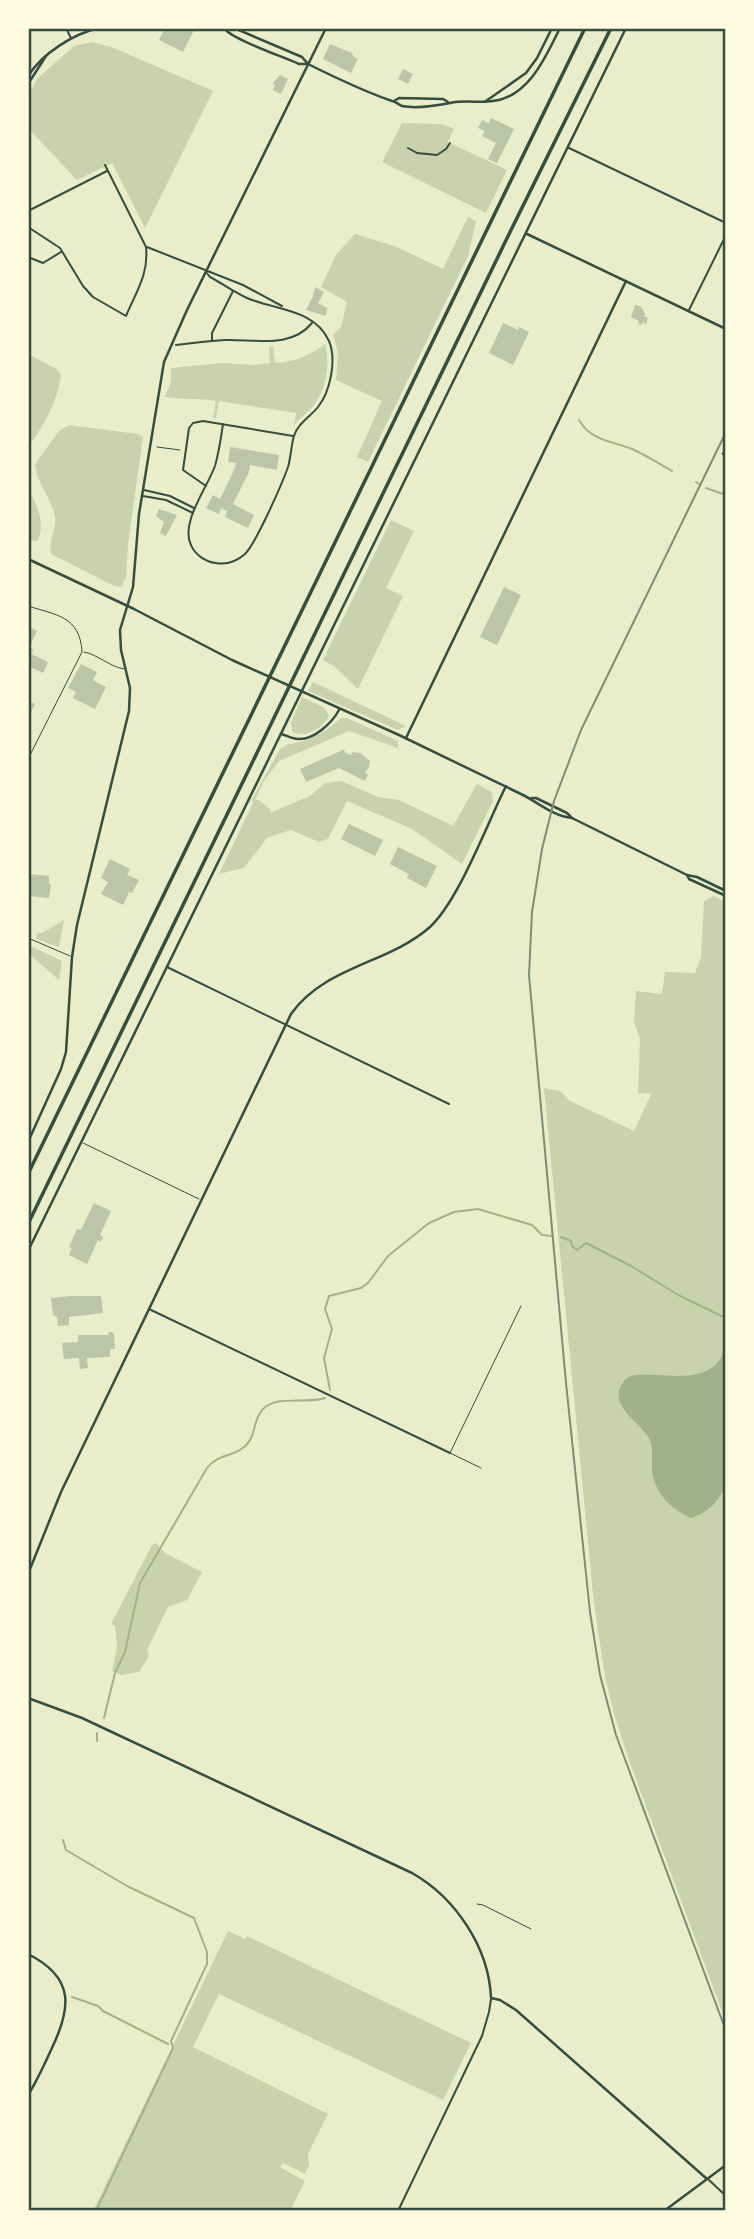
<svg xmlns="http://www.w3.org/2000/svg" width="754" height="2239" font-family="'Space Grotesk',sans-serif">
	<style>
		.green { fill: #cad2ad }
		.water { fill: #a3b18a }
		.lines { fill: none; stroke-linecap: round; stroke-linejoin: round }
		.stream { stroke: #a3b18a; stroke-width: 2 }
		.building { fill: #bcc5a7 }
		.path { stroke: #344e41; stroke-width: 1 }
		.service { stroke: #344e41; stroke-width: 1 }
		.pedestrian { stroke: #344e41; stroke-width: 2 }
		.minor { stroke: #344e41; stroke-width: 2 }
		.tertiary { stroke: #344e41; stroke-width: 2.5 }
		.secondary { stroke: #344e41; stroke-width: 2.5 }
		.motorway { stroke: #344e41; stroke-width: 3.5 }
		.rail { stroke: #7c8e77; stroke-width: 2 }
		.neatline { fill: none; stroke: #344e41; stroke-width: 2.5 }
	</style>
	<rect width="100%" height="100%" fill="#e9edc9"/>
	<g class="green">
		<path d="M92,42L114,48L213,91L145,228L112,163L77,180L28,128V96L37,79L74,46Z"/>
		<path d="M402,123L442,124L454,129L448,142L507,170L486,213L382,162Z"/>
		<path d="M468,217L476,221L468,256L368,462L357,457L382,401L336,380L338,353L333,335L341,327L347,302L321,287L336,255L355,234L397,247L443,269Z"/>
		<path d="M325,344C330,364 327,388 314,405C308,413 300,417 294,426L296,413L219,401L216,418H213L216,401C198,398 182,400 165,397L171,381V368L223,363L254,365L270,363L269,347L273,346L275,363C294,362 309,356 325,344Z"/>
		<path d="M28,354L58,370L61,376C56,404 45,424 28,447Z"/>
		<path d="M69,425L138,434L143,437L128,544L126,577L121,587L114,586L51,554C48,541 57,529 55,516C51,497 36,483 35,464L59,431Z"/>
		<path d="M28,488C36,502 47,526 37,541H28Z"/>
		<path d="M391,520L414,531L386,588L403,596L358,689L334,666L323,660Z"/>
		<path d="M313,682L406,726L398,730L308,691Z"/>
		<path d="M302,697L323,707L329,715C324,728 305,739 292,732L291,722Z"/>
		<path d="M341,718H347L398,741V748L349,731L279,761L264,781L255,800H259L271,810L270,813L310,796L325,783L341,781L378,797L399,800L453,826L477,784L492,792L493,801L462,864L412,829L347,801L328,839L319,842L291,830L267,838L244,868L219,874L254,801H251L280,749L287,745L307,740L325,731Z"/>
		<path d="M714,896L726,903V2022L630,1763L615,1717L605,1677L594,1604L544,1088L560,1091L570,1101L634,1131L651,1094L638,1093L640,1039L634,1021L636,991L662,994L665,972L695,973L701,957L704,901Z"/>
		<path d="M64,920L59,947L36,939L37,933H42Z"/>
		<path d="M28,945L62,961L59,980L28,953Z"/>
		<path d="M156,1543L165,1553L202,1572L187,1600L168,1607L147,1650L149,1656L139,1672L121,1675L112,1671L117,1648L115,1626L111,1624L152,1545Z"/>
		<path d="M228,1931L245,1939L247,1936L471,2043L443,2100L219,1994L193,2047L328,2114L308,2154L309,2165L305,2174L283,2163L280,2167L305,2181L290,2211H93Z"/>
	</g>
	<path class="water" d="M726,1342V1485C719,1501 708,1513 691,1518C673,1510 657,1496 653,1476C650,1464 655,1450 649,1438C640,1422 604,1403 625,1380C641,1364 699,1392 721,1358C723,1354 724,1347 726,1342Z"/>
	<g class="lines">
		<g class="stream">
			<path d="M579,420C591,441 612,441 632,449C646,455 659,464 672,471"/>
			<path d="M696,482L699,484"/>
			<path d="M706,488L726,495"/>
			<path d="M561,1237L571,1241L572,1246L577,1250L586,1243L631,1266L680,1296L726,1318"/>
			<path d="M330,1390L324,1358L332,1329L325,1309L329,1296L361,1288L368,1283L388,1256L429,1223L454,1212L478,1209L532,1225L542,1235L551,1236"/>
			<path d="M104,1718L115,1673L125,1652L140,1583L207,1468C219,1453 231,1458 244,1447C255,1439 253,1424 260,1413C272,1393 305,1405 325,1398"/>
			<path d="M97,1733V1741"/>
			<path d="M63,1840L66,1850L127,1886L194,1918L207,1952V1964L171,2041L173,2048L96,2211"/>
			<path d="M72,1997L98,2006L103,2011L168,2044"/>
		</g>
	</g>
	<g class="building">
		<path d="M165,28H195L183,52L159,40Z"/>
		<path d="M330,44L352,53L353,56L358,59L351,73L323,59Z"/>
		<path d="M403,69L413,74L408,84L398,79Z"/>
		<path d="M280,75L288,79L281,94L273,90L275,85L273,83Z"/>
		<path d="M491,118L514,129L497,163L488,159L496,143L482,136L485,131L478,128L482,120L489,123Z"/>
		<path d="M315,287L324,292L318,303L327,308L326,316L306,310L313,296Z"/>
		<path d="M635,305L640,306L645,313L644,316L648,318L646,324L643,322L641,325L638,324L639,321L631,317Z"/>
		<path d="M503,323L518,330L519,327L529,332L513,365L489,353Z"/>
		<path d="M230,447L279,455L277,470L250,465L249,472L233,504L254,515L248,528L225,517L227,511L221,508L219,514L206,508L213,495L220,499L235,468L236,463L228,462Z"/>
		<path d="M159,509L177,515L166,536L160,533L164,522L156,516Z"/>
		<path d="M504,587L521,595L497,645L480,637Z"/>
		<path d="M28,626L37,631L29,648H32L33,651L30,653L48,662L43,673L28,666Z"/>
		<path d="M81,664L97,672L93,680L106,687L95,709L73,698L76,692L68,688Z"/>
		<path d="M28,701L35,704L28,718Z"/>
		<path d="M345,749L344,752L351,755L352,752L360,753L370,761L369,767L365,773L368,775L365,781L339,768L306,782L300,769Z"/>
		<path d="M349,824L383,840L375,856L341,839Z"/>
		<path d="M398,847L437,866L426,888L407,878L409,874L390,864Z"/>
		<path d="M110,859L130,869L127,875L139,880L132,893L129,892L123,905L101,894L108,882L101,878Z"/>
		<path d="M28,874L49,876V884H51L49,898L28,896Z"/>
		<path d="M94,1203L111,1211L100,1235L103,1237L101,1242L98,1240L87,1264L69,1255L72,1248L69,1247L77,1229L81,1230Z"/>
		<path d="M71,1296H101L103,1313L69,1317V1325L58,1326L57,1317L53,1315L51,1298Z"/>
		<path d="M108,1332H112L114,1335L115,1349H110V1357L87,1358L88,1368L80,1369L79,1358L64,1359L62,1343L78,1342V1335H109Z"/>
	</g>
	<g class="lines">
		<g class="path">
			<path d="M157,447L180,450"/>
			<path d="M725,456L722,454L726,446"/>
		</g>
		<g class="service">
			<path d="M28,606C56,615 80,616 82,652L28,759"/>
			<path d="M84,652C99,655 108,666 124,669"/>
			<path d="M28,938L70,956"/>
			<path d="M83,1143L199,1199"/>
			<path d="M481,1468L450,1453L521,1306"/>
			<path d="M477,1904L483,1905L531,1929"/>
		</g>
		<path class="pedestrian" d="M408,148L417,153L437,155L446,149L450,143"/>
		<g class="minor">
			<path d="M66,28L71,38"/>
			<path d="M569,148L726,223"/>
			<path d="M28,211L107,171"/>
			<path d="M28,227L60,248L83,286L93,297L126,316C136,292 149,274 146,247L105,165"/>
			<path d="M147,247L243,285L282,306"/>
			<path d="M28,257L43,263L61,252"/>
			<path d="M206,272L210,277C223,284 234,292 247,298C275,310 315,309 329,341C337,360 330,392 318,407C310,417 298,423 294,436C291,446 291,457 288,467C282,484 256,543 245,554C237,561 227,565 216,563C206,562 195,555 191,545C180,523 207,488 215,466C219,452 221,438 223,424"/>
			<path d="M689,310L726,235"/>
			<path d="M212,340V333L233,291"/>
			<path d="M176,345C192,343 209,341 225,340C255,339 291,349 312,323"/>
			<path d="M206,486L183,470L189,428L193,423L203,421L293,436"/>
			<path d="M144,490L170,496L194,508"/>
			<path d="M143,496L166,500L193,513"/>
			<path d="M167,967L449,1104"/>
			<path d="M149,1309L450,1453"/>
			<path d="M709,2180L726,2196"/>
			<path d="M398,2211L482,2036L489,2012L491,1999"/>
		</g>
		<g class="tertiary">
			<path d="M527,234L726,329"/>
			<path d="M406,738L626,281"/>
			<path d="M28,1142L61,1069L66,1052L72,957L77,925L129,711L130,688L121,650L120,630L133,587L139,514L164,362L187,310L326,28"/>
			<path d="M28,1251L626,28"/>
			<path d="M28,1698L82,1718L412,1873C456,1898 489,1948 491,1998L500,2000L516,2010L707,2179"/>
			<path d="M28,1954C76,1978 71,2009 51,2050C44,2065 37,2081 28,2095"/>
		</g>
		<g class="secondary">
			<path d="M224,28C231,39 284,57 299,64H306"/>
			<path d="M234,28L302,57L308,64C336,78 363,91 392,101C394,101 400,105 402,106C417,109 435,106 450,103C463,100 479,103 493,101C529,97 546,56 560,28"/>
			<path d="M28,76C43,53 73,34 99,28"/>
			<path d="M28,84L46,56"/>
			<path d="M394,101L399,98L443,99L448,102"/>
			<path d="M486,101L526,73L537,58L552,28"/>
			<path d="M28,559L134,609L232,660L399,735L523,795C539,803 553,816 572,818L687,875L689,879L726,896"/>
			<path d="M281,734C286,735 292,739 298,739C314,740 332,723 339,710"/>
			<path d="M532,798H536L567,813L572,818"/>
			<path d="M687,875L697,877L726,891"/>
			<path d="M28,1574L61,1492L291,1014C325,966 388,964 430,927C459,900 487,824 506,786"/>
			<path d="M664,2211L726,2165"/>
		</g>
		<g class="motorway">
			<path d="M28,1174L585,28"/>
			<path d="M28,1224L512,228L611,28"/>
		</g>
		<path class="rail" d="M726,432L581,730L554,801L542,849L532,912L529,975L566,1383L590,1612L600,1675L616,1735L726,2031"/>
	</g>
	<rect width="754" height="2239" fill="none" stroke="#fefae0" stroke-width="60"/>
	<rect x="30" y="30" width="694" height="2179" class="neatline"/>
</svg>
